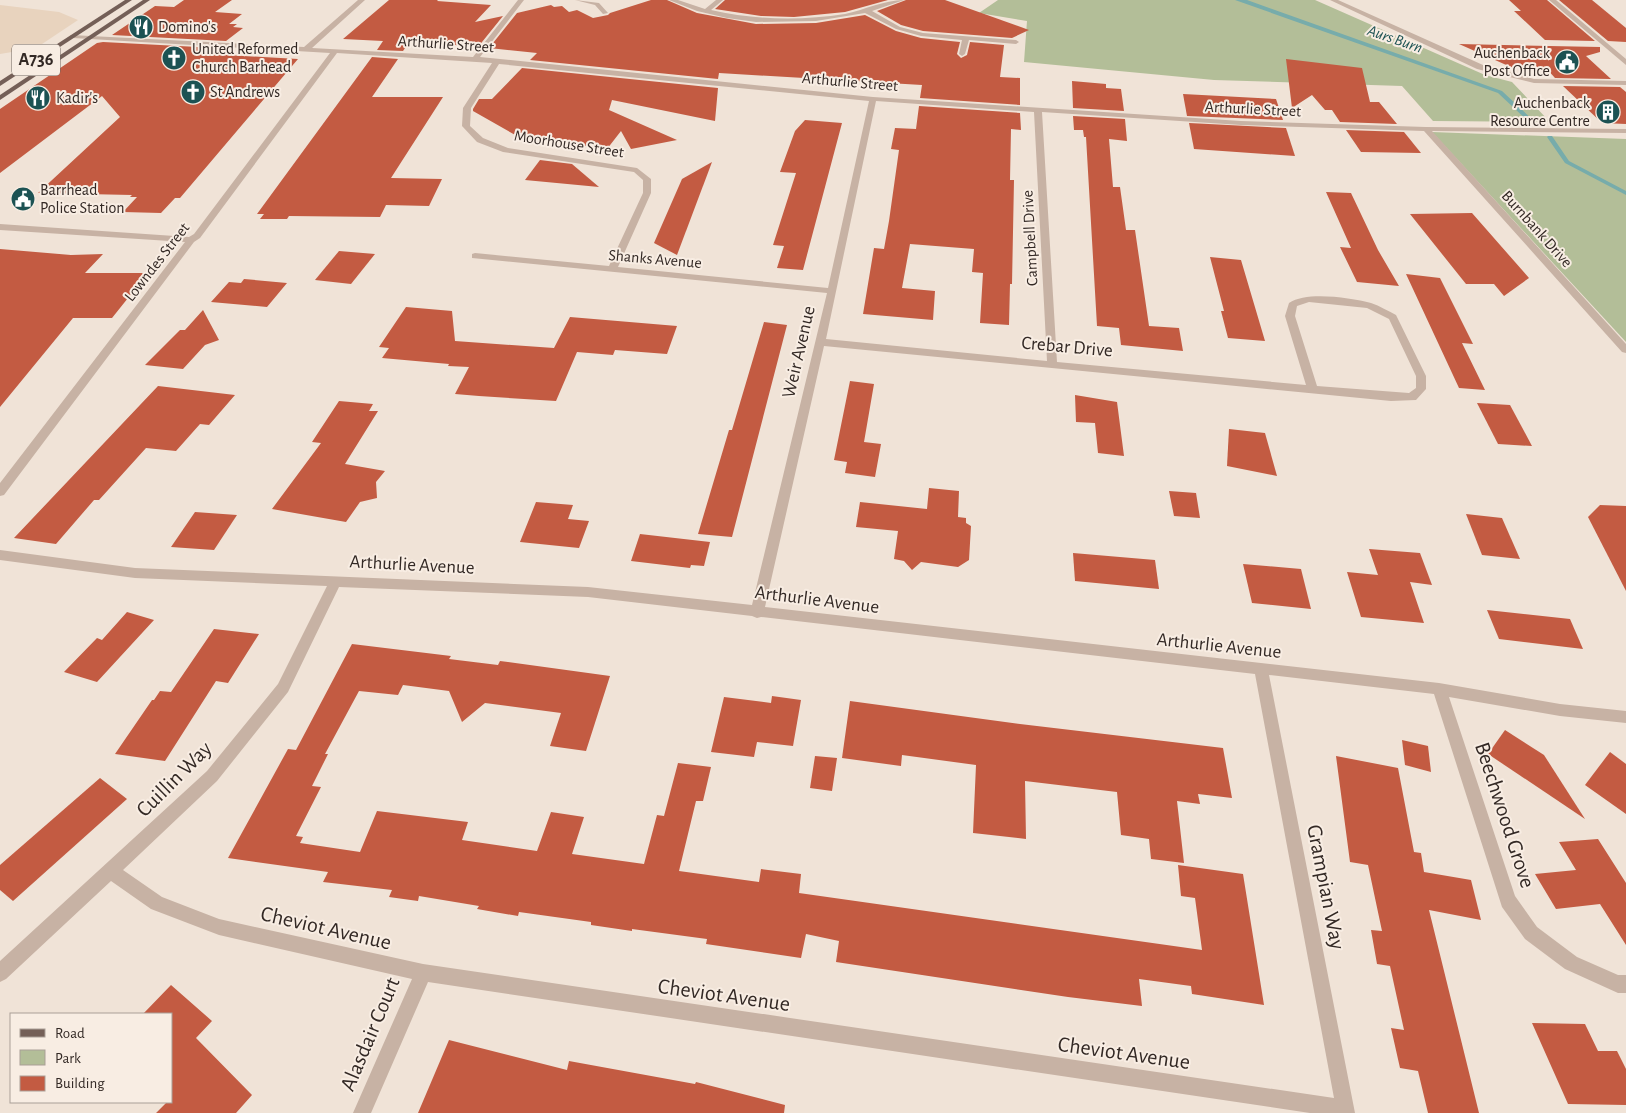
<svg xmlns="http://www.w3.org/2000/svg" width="1626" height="1113" font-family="'Alegreya Sans',sans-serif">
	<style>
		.green { fill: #b3be98 }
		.plaza { fill: #e8d3be }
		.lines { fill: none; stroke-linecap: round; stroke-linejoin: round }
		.stream { fill: #77acab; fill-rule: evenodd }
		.building { fill: #c35b42 }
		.minor { fill: #c7b2a4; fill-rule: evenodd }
		.major { fill: #745f57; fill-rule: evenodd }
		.labels { text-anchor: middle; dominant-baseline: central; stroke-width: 4; stroke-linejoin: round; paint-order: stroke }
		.far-poi-label { font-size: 16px; fill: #332925; stroke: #f8ede3; text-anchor: start }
		.far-water-label { font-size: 16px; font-style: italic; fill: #1c5253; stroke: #f8ede3 }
		.far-street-label { font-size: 16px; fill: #332925; stroke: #f8ede3 }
		.shield { fill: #f8ede3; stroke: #6e645e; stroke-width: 1 }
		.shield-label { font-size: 18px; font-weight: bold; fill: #332925 }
		.street-label { font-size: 19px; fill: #332925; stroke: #f8ede3 }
		.near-street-label { font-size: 22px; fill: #332925; stroke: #f8ede3 }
	</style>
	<rect width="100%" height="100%" fill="#f0e3d7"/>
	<g class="green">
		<path d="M998,0H1315L1485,75L1512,82L1550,122L1433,121L1402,86L1214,80L1024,62L1027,21L979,13Z"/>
		<path d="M1432,132L1626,139V342Z"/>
	</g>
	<path class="plaza" d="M0,5L59,12L78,20L36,48L0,54Z"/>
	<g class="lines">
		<g class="stream">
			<path d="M1235,0H1247L1502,91L1536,123L1531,124L1498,93Z"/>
			<path d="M1548,136H1552L1569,161L1626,191V195L1565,163L1547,137Z"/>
		</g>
	</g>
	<g class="building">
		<path d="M184,0H232L215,12L242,14L229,24H237L233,27L243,28L226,41L112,35L155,6L174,7Z"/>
		<path d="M389,0H438L437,1L491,5L475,22L503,16L478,47L410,41L403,51L377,50L383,41L343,39Z"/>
		<path d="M651,0H667L697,13L756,24L816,23L865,15L896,31L921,38L960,42L957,54L961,58L967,55L970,42L1004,45L1000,77L1020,78V105L920,98L922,85L719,73L718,79L530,60L537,53L489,48L517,13L551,5L554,7L562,6L569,12L577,10L593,18L608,15L610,13Z"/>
		<path d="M725,0H888L845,12L794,17L761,16L715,9Z"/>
		<path d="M906,0H945L1029,30L1012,38L923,31L901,25L877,11Z"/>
		<path d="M1509,0H1547L1595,41L1545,40L1514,11H1521Z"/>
		<path d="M1559,0H1592L1626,28V42L1608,41Z"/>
		<path d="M103,42L217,48L209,54L298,59L180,198H175L161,213L123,212L137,197H130L132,195L38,193L120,117L102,96L0,173V109L97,43Z"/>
		<path d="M1459,44L1600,47V52L1586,56L1611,79L1555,78L1546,68L1532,73L1518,67L1513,68Z"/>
		<path d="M372,57L398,59L372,97H443L391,178L442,179L429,206L386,205L380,217L289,216L287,219H260L264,214H257Z"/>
		<path d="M1286,59L1362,68L1370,102H1379L1397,124L1340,122L1332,110H1325L1312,95L1292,108Z"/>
		<path d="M522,68L718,88L715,121L612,100L609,110L677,140L631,149L621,131L607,149L517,136L473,111V109L479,99H492Z"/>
		<path d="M1072,81L1106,84V88L1121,89L1124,111L1073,108Z"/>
		<path d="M1563,86L1620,87L1626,92V124L1602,123Z"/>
		<path d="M1183,94L1276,99L1283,120L1187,116Z"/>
		<path d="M919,106L1020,113L1021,130L1011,129L1010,180H1014L1012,284H1010L1009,325L980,323L983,273L972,272L974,249L910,244L902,288L935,291L933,320L863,314L874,248L884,249L889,221L899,150L891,149L895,128L916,129Z"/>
		<path d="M1073,116L1125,119L1127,141L1109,139L1113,187H1120L1126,230H1135L1149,326L1179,328L1183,351L1121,345L1119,328L1097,326L1086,137H1084L1083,130H1074Z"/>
		<path d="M805,120L842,123L803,270L777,268L784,246L773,245L796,173L780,172L795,131Z"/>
		<path d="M1189,123L1286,128L1295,156L1194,149Z"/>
		<path d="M1346,130L1404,132L1421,153L1361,152Z"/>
		<path d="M540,160L572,164L599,187L525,180Z"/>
		<path d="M712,162L677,255L654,243L682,179Z"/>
		<path d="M1326,192L1351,193L1378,250L1399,286L1357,282L1340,247L1351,248Z"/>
		<path d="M1472,213L1529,278L1504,296L1494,284H1466L1410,214Z"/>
		<path d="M0,249L71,255L103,254L85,273H148L112,318H73L0,407Z"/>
		<path d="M339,251L375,254L351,284L315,280Z"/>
		<path d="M1210,257L1241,260L1265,341L1228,338L1221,311H1224Z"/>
		<path d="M1406,274L1440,278L1473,344L1462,343L1485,390L1459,388Z"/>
		<path d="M244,279L287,283L267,307L211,302L229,282L241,283Z"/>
		<path d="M406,307L452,311L455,341L554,348L570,317L677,326L667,354L615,350L613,355L577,352L556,401L479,396L455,394L469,367L448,366L449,364L382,358L389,348L379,347Z"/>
		<path d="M203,310L219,340L205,345L183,369L145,365L180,330H185Z"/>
		<path d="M764,322L787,325L732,537L698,534L729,430H732Z"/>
		<path d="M850,381L874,384L864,442L881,444L875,477L845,473L847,462L834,460Z"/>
		<path d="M158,386L235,395L209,425L200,424L176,451L146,448L99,500H94L56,544L14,538Z"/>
		<path d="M1075,395L1117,402L1124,456L1098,453L1095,423L1076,422Z"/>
		<path d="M339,401L373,404L369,411H378L345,464L385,471L376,482L377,498L360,502L346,522L272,509L321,443L312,442Z"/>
		<path d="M1477,403L1510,405L1532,446L1498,444Z"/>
		<path d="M1229,429L1265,433L1277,476L1227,466Z"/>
		<path d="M929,488L959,491L958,517L966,518V523L971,526L969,560L958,567L921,562L912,570L904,561L894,559L898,531L856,527L860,502L927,509Z"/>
		<path d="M1169,491L1196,493L1200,518L1174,516Z"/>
		<path d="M536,502L573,505L568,519L589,521L579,548L520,542Z"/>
		<path d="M1600,505L1626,506V591L1588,517Z"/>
		<path d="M195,512L237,515L214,550L171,547Z"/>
		<path d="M1466,514L1502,518L1520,559L1482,555Z"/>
		<path d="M640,534L710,542L704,566L691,565L690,568L631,561Z"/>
		<path d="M1369,549L1420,553L1432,585L1410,582L1424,623L1361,617L1347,572L1378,575Z"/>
		<path d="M1073,553L1155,560L1159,589L1075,581Z"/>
		<path d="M1243,564L1301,569L1311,609L1252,603Z"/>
		<path d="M1487,610L1570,619L1583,649L1499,639Z"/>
		<path d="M127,612L154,620L97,682L64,672L97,638L102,640Z"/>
		<path d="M214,629L259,634L228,683L216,681L165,761L115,754L152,700H154L160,691L171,692Z"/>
		<path d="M352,644L451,656L449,659L498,665L500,661L610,676L586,751L550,746L561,713L485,703L462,722L449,691L403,685L398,695L359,691L325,754H328L312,786L321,787L296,836L303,837L300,843L360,852L377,811L468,822L462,840L537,851L551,812L584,817L572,854L644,864L657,815L664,816L678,763L711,767L703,801H696L679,871L759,882L761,869L801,874L799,893L1202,950L1195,898L1181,896L1178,865L1243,874L1264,1005L1192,994L1191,986L1139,979L1142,1006L1068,997L836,962L839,941L806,934L801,958L706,944L707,939L632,929V931L591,925V922L519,912L518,916L477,909L479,906L419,896L418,901L389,897L392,890L323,882L328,872L228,858L288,749L296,750Z"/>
		<path d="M772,696L801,700L793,746L757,742L754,757L711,752L724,697L771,703Z"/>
		<path d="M850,701L1020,724L1223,748L1232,798L1198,794L1200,804L1177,801L1184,863L1151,859L1149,839L1121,835L1117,792L1025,781L1026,839L973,833L976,765L902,755L901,766L842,758Z"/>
		<path d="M1505,730L1544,755L1585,819L1488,754Z"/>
		<path d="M1402,740L1428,746L1431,772L1405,765Z"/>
		<path d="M1610,752L1626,764V814L1585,785Z"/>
		<path d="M815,756L837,758L832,791L810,788Z"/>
		<path d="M1336,756L1398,768L1414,852L1421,853L1424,872L1471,880L1481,920L1429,910L1479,1113H1428L1418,1071L1400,1068L1391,1028L1404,1030L1390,966L1377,964L1371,930L1382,931L1368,865L1350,862Z"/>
		<path d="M100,778L127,799L13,901L0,890V865Z"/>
		<path d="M1598,839L1626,883V945L1600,904L1556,909L1535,874L1576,870L1559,842Z"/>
		<path d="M171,985L212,1021L196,1038L252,1095L236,1113H156L167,1102H171V1014H143Z"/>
		<path d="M1532,1023L1585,1024L1598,1051H1617L1626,1069V1105L1568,1104Z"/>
		<path d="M449,1040L567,1070L569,1061L695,1084L696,1082L785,1105L784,1113H418Z"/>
	</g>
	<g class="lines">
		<g class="minor">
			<path d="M358,0H365L312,48L473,57L518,0H524L480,57L873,97L1241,121L1426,127L1626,129V133L1432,131L1626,344V353L1622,352L1424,131L1241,125L1042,112L1057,362L1306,385L1285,316L1289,303C1307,291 1350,298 1371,303C1380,306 1388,311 1396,315L1426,376V389L1416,400L1391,401L824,346L765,607L1439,683L1560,704L1626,711V723L1560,716L1449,697L1515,896L1537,927L1577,957L1618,975H1626V993H1618L1565,969L1525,939L1502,907L1434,694L1269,675L1355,1113H1310L428,982L371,1113H353L412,979L219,935L151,909L111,881L6,979L0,982V961L207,771L278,684L327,586L135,578L0,560V550L135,568L588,587L752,605L827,293L472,258V254L475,253L609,266L643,193V180L634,172L503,152L477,142L462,126L463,108L492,63L337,53L200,238L194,242L4,495L0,496V483L185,242L0,230V224L189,237L194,234L330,53L73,38L70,36L71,35L304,47ZM499,64L869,101L828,288L618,267L651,193V179L637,168L508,148L483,138L470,126L471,108ZM876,101L1034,112L1047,361L826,339ZM1309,302L1367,308L1389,319L1416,376V388L1409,393L1317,386L1295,316L1297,306ZM339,587L588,597L752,616L757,618L761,617L1255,674L1334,1098L423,964L219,919L162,897L123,870L217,781L288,692Z"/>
			<path d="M575,0L599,3L608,13L603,14L595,5Z"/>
			<path d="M669,0H678L705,9L716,0H723L711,10C755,20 800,21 845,14C864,10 884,0 904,0L872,11L900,27L923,33L1016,40L1019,42L1016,44L969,40L965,54L962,56L959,54L962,40L921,36L896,29L865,13L816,21L756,22L727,18L697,11Z"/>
			<path d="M1330,0H1338L1483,65L1534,79L1626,81V85L1534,83L1477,69Z"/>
			<path d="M1549,0H1556L1626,59V65Z"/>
		</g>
		<g class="major">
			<path d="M125,0H132L0,86V81Z"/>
			<path d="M143,0H150L0,100V95Z"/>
		</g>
	</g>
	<defs>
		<symbol id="restaurant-disc" viewBox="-11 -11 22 22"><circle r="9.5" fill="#1c5253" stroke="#f8ede3"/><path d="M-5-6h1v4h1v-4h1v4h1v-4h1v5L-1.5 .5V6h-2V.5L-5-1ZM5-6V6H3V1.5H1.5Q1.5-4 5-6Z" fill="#fff"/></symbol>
		<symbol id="church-disc" viewBox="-11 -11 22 22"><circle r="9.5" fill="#1c5253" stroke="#f8ede3"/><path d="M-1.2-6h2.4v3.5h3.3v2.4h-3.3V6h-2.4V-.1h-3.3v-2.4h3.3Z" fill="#fff"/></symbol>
		<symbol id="civic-disc" viewBox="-11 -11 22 22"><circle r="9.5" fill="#1c5253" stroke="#f8ede3"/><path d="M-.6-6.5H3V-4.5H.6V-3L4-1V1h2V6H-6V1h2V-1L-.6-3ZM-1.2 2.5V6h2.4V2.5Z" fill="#fff"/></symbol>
		<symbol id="building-disc" viewBox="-11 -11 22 22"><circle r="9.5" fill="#1c5253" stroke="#f8ede3"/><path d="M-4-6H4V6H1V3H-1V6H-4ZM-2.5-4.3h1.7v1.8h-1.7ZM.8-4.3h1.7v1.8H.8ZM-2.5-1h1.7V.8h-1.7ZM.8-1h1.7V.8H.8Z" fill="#fff"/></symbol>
	</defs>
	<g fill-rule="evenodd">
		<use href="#restaurant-disc" x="127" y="13" width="28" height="28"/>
		<use href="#church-disc" x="160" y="44" width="28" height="28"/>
		<use href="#civic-disc" x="1553" y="48" width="28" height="28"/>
		<use href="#church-disc" x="179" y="78" width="28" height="28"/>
		<use href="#restaurant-disc" x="24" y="84" width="28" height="28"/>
		<use href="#building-disc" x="1594" y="98" width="28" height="28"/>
		<use href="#civic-disc" x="9" y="185" width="28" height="28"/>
	</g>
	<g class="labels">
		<g class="far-poi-label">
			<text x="158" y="27">Domino's</text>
			<text x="192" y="49">United Reformed<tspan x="192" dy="18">Church Barhead</tspan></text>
			<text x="1550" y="53" text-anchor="end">Auchenback<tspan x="1550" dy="18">Post Office</tspan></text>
			<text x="210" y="92">St Andrews</text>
			<text x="56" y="98">Kadir's</text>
			<text x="1590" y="103" text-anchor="end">Auchenback<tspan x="1590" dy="18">Resource Centre</tspan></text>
			<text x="40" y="190">Barrhead<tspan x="40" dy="18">Police Station</tspan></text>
		</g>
		<g class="far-water-label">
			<text transform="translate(1395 39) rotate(19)">Aurs Burn</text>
		</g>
		<g class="far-street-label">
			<text transform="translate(446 44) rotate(4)">Arthurlie Street</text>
			<text transform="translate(850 82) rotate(5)">Arthurlie Street</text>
			<text transform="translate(1253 109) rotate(3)">Arthurlie Street</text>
			<text transform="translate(569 144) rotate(9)">Moorhouse Street</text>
			<text transform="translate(1537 229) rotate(48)">Burnbank Drive</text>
			<text transform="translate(1030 238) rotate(-93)">Campbell Drive</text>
			<text transform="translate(655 259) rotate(5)">Shanks Avenue</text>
			<text transform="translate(157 262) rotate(-52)">Lowndes Street</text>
		</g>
		<rect class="shield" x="12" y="44.5" width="48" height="31" rx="4"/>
		<g class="shield-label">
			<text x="36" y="60">A736</text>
		</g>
		<g class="street-label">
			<text transform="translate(1067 347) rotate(5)">Crebar Drive</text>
			<text transform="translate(799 352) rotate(-77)">Weir Avenue</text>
			<text transform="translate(412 565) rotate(3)">Arthurlie Avenue</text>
			<text transform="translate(817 600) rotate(7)">Arthurlie Avenue</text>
			<text transform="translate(1219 646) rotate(6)">Arthurlie Avenue</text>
		</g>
		<g class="near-street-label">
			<text transform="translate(174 779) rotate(-45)">Cuillin Way</text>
			<text transform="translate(1505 815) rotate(72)">Beechwood Grove</text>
			<text transform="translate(1326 887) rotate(79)">Grampian Way</text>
			<text transform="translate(326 928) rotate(13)">Cheviot Avenue</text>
			<text transform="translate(724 995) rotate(8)">Cheviot Avenue</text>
			<text transform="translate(370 1034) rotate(-67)">Alasdair Court</text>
			<text transform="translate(1124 1053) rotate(8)">Cheviot Avenue</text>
		</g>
	</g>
	<rect x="10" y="1013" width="162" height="90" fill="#f8ede3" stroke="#a99f97"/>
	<rect x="20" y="1029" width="25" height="8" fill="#745f57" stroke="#a99f97"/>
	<text x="55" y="1038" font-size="15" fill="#332925">Road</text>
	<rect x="20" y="1050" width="25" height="15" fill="#b3be98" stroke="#a99f97"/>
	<text x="55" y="1063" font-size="15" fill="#332925">Park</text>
	<rect x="20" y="1076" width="25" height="15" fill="#c35b42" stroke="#a99f97"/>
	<text x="55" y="1088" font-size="15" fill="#332925">Building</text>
</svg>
